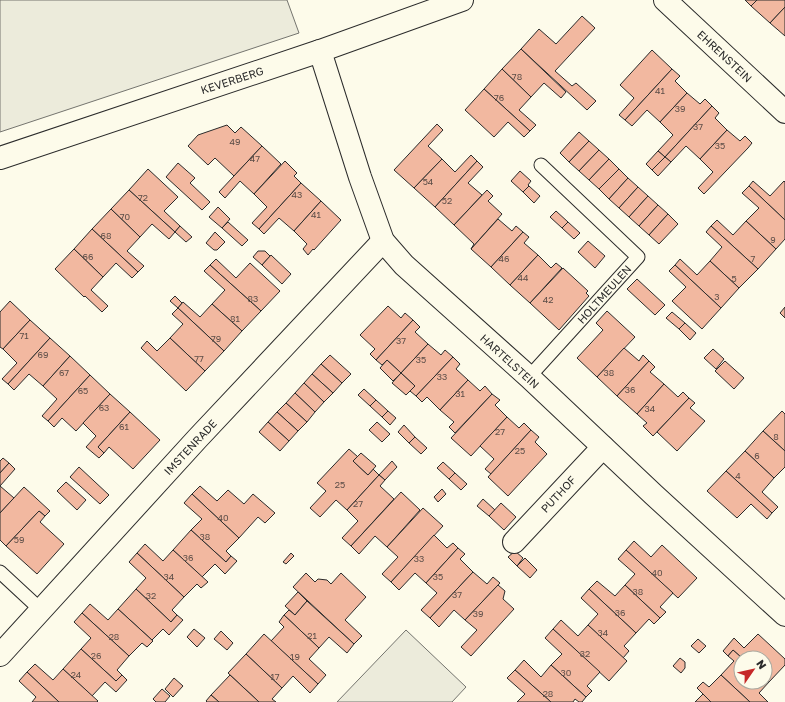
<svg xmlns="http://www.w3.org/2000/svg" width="785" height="702" font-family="'Golos Text',sans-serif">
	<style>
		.green { fill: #ecebdb; stroke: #74746e }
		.building { fill: #f2b8a0; stroke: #2b2b2b }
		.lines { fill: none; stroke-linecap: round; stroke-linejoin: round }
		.service-casing { stroke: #2b2b2b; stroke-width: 15 }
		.minor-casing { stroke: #2b2b2b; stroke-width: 24 }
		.tertiary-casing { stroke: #2b2b2b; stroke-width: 24 }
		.service { stroke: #fdfbea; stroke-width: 13 }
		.minor { stroke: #fdfbea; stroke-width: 22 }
		.tertiary { stroke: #fdfbea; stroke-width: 22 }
		.labels { text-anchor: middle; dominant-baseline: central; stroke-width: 3; stroke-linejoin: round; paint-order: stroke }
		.number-label { font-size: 9px; fill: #5d4e48 }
		.street-label { font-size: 11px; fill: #2b2b2b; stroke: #fdfbea }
	</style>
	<rect width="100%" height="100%" fill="#fdfbea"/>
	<g class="green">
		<path d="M0,0H287L299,33L0,132Z"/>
		<path d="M406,630L466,687L452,702H337Z"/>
	</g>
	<g class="building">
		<path d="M745,0H757L751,6Z"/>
		<path d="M757,0H785V7L770,23L751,6Z"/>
		<path d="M785,7V36L770,23Z"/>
		<path d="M582,16L595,28L555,71L572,86L576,83L596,101L587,110L521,49L539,29L556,44Z"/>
		<path d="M521,49L566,92L561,98L544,83L531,97L502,69Z"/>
		<path d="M652,50L672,69L625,120L619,115L634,98L620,85Z"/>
		<path d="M502,69L531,97L519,110L536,125L530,131L484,89Z"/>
		<path d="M672,69L680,76L675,81L687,93L660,122L647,110L632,126L625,120Z"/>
		<path d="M484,89L530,131L524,137L508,122L494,137L465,110Z"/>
		<path d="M687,93L700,104L705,99L712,106L665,157L658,151L673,135L660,122Z"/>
		<path d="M712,106L719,113L715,118L727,130L700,159L686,146L671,162L665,157Z"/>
		<path d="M437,124L443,130L428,146L442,159L414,188L394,170Z"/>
		<path d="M227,125L235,133L241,127L262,146L234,176L215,158L208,165L188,146L198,135Z"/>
		<path d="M727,130L740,141L745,136L752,143L748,148L704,194L698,188L713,172L700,159Z"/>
		<path d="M579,132L589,141L569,162L560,153Z"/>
		<path d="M589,141L599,150L579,171L569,162Z"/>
		<path d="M262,146L281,164L254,194L240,181L225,198L219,192Z"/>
		<path d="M599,150L609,159L589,180L579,171Z"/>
		<path d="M658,151L665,157L652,170L646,164Z"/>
		<path d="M471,155L477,161L435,207L414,188L442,159L455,172Z"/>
		<path d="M665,157L671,162L658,176L652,170Z"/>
		<path d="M609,159L619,169L599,189L589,180Z"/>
		<path d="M285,161L297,173L294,176L301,183L259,229L252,223L267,207L254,194Z"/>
		<path d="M477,161L483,167L468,183L482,195L454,225L435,207Z"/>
		<path d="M178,163L195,178L190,183L210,202L202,210L166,177Z"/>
		<path d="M148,169L178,197L164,211L180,226L175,232L129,190Z"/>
		<path d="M619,169L628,178L609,199L599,189Z"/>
		<path d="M520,171L531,181L528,185L529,186L523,192L511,181Z"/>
		<path d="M628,178L638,187L619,208L609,199Z"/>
		<path d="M753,181L770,196L784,181L785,182V220L749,186Z"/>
		<path d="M301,183L321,201L294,231L279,218L264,234L259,229Z"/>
		<path d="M529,186L540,196L534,203L523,192Z"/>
		<path d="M749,186L785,220V239L776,249L746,221L759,208L742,193Z"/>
		<path d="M638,187L648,196L629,217L619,208Z"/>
		<path d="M129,190L175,232L169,239L152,224L140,237L111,209Z"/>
		<path d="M487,190L493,196L488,201L502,214L471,249L474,244L454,225Z"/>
		<path d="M648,196L658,205L639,226L629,217Z"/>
		<path d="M321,201L341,220L314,250L313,249L308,255L303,249L307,244L294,231Z"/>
		<path d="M658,205L668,214L649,235L639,226Z"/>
		<path d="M218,207L230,219L222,228L209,217Z"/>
		<path d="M111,209L140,237L127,251L144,266L138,272L92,229Z"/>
		<path d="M556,211L568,222L562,228L550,217Z"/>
		<path d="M668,214L678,224L659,244L649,235Z"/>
		<path d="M498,219L512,231L516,226L523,232L491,267L471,249Z"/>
		<path d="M717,220L733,235L746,221L776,249L758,269L711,226Z"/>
		<path d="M228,222L248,240L242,246L222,228Z"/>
		<path d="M568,222L580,233L574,239L562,228Z"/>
		<path d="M180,226L192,237L186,242L175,232Z"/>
		<path d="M711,226L758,269L739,288L710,261L722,247L706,232Z"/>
		<path d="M92,229L138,272L132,278L116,263L103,277L74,249Z"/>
		<path d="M215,232L225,242L217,250H214L206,243Z"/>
		<path d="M523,232L529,237L524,243L538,255L510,285L491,267Z"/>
		<path d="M588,241L605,256L595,268L578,252Z"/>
		<path d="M74,249L103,277L91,290L108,306L102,312L85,296L84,297L55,269Z"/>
		<path d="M258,251H265L270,256L262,265L253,257Z"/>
		<path d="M271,255L291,274L282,284L262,265Z"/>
		<path d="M538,255L551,268L556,263L562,268L530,303L510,285Z"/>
		<path d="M216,259L236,278L250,263L280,291L261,311L210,265Z"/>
		<path d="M680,259L697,275L710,261L739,288L721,308L675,265Z"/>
		<path d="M210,265L261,311L242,331L212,304L225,290L204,271Z"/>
		<path d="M675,265L721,308L702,329L672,301L686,287L669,271Z"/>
		<path d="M563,268L588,291L586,293L589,296L559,330L530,303Z"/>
		<path d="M637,279L665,305L655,315L627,289Z"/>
		<path d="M175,296L182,303L178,308L170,301Z"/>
		<path d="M10,301L30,320L3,349L0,347V312Z"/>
		<path d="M183,302L200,317L212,304L242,331L224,351L178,308Z"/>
		<path d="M388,306L401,318L405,313L413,320L376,360L370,354L375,349L360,335Z"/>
		<path d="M785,307V318L780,313Z"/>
		<path d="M178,308L224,351L205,371L170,338L183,324L172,314Z"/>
		<path d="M607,311L635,337L597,377L577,358L603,330L596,323Z"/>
		<path d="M672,312L685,323L679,329L666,318Z"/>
		<path d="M30,320L50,338L8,384L2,379L17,363L3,349Z"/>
		<path d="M413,320L420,327L415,332L428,344L401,373L387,360L382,365L376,360Z"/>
		<path d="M685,323L696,333L690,340L679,329Z"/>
		<path d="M50,338L70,356L43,386L29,374L14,390L8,384Z"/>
		<path d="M170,338L205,371L186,391L141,348L147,341L157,351Z"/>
		<path d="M428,344L441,355L445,350L453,357L416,396L410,391L415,386L401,373Z"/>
		<path d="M624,348L639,361L643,355L649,361L617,396L597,377Z"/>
		<path d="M713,349L724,359L716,369L704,358Z"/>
		<path d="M330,355L351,374L342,383L321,364Z"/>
		<path d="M70,356L90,375L48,421L42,416L57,399L43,386Z"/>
		<path d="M453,357L460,364L456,369L468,380L440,410L427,397L422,402L416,396Z"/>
		<path d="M387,360L401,373L393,381L380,368Z"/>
		<path d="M649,361L655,367L650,372L664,384L637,414L617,396Z"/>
		<path d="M725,361L744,378L734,389L715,371Z"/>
		<path d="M321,364L342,383L333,393L312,374Z"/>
		<path d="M401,373L415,386L406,395L392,383Z"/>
		<path d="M312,374L333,393L324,402L304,383Z"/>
		<path d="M90,375L110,394L76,431L62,418L54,427L48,421Z"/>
		<path d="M468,380L480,391L485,386L492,394L455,433L449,427L454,422L440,410Z"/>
		<path d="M304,383L324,402L315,412L295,393Z"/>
		<path d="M664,384L678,397L683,392L689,398L653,436L643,426L647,423L637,414Z"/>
		<path d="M364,389L376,400L370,406L358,395Z"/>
		<path d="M295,393L315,412L307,422L286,403Z"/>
		<path d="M110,394L130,412L98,447L104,453L99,458L86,447L96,436L83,423Z"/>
		<path d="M492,394L500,400L495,405L507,417L471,456L451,438Z"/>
		<path d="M689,398L695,403L690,408L705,421L677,451L657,432Z"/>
		<path d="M376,400L388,411L382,417L370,406Z"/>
		<path d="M286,403L307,422L298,431L277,412Z"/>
		<path d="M388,411L396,418L390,425L382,417Z"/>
		<path d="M782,411L785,414V451L763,431Z"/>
		<path d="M130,412L160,440L133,469L109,447L104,453L98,447Z"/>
		<path d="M277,412L298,431L289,441L268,422Z"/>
		<path d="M507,417L519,428L524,423L531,430L491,474L485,469L494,459L480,446Z"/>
		<path d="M268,422L289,441L280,451L259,432Z"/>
		<path d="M377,422L390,434L382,442L369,430Z"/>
		<path d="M404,425L415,437L409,443L398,432Z"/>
		<path d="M531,430L539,437L535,442L547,454L508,496L488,477Z"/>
		<path d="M763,431L785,451V467L774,478L745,451Z"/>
		<path d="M415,437L427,448L421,454L409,443Z"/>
		<path d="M349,449L358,457L353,461L368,475L373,469L379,475L347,510L336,500L320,517L310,508L326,491L317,483Z"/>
		<path d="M745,451L774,478L762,492L778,507L772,513L726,471Z"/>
		<path d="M361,453L376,466L368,475L353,461Z"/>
		<path d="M3,458L9,463L0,473V461Z"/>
		<path d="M392,461L397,467L385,480L379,475Z"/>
		<path d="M443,462L455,473L449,479L437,468Z"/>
		<path d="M9,463L15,469L0,486L14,498L0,513V473Z"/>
		<path d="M79,467L109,495L100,504L70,477Z"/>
		<path d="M726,471L772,513L767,519L751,504L737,518L707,491Z"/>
		<path d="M455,473L467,484L461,490L449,479Z"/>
		<path d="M379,475L385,480L380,486L394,499L351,546L342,538L358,521L347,510Z"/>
		<path d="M66,482L86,500L77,510L57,491Z"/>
		<path d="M200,486L217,501L228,490L244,504L253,494L275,513L265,523L258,517L239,538L192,494Z"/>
		<path d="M24,487L50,511L45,516L39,511L6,546L0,540V513Z"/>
		<path d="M442,489L446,494L438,502L434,497Z"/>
		<path d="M401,492L420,510L387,547L375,536L359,554L351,546Z"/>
		<path d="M192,494L239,538L226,551L231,556L226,562L191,530L202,519L184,503Z"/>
		<path d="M483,499L495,510L489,516L477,506Z"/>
		<path d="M501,503L516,517L504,530L489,516Z"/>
		<path d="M423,508L443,526L391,582L382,574L398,557L387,547Z"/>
		<path d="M39,511L45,516L40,522L64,544L37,574L6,546Z"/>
		<path d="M191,530L226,562L231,556L237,561L225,574L215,564L202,577L173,550Z"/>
		<path d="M434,535L447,548L453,543L458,548L426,583L415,573L399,590L391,582Z"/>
		<path d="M634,541L651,557L662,545L697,578L678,598L626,550Z"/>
		<path d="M145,544L163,561L173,550L208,582L201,588L197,584L184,597L137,553Z"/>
		<path d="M458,548L465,554L460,559L473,572L430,618L421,610L437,593L426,583Z"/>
		<path d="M626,550L673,593L660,607L666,612L660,618L625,585L635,574L618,559Z"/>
		<path d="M515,551L523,558L517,566L508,557Z"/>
		<path d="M137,553L184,597L172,610L177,615L171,622L136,589L146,578L129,562Z"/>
		<path d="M291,553L294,556L286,564L283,562Z"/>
		<path d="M525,558L537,570L530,578L517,566Z"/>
		<path d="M473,572L487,584L493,577L500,583L465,620L454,610L439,627L430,618Z"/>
		<path d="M306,573L315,582L318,579L327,580L331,584L341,573L366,597L345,620L362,636L354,644L293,587Z"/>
		<path d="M597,581L615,596L625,585L660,618L654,624L649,619L636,633L589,589Z"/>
		<path d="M498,585L505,591L503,599L514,609L471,656L461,647L477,630L465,620Z"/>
		<path d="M136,589L171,622L177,615L183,620L169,635L163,629L152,640L118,609Z"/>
		<path d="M589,589L636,633L624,646L629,651L623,658L588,625L598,614L581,598Z"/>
		<path d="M298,592L307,601L295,615L285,606Z"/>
		<path d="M307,601L354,644L347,653L329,637L319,648L284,615L289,610L295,615Z"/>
		<path d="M90,604L108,620L118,609L153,641L147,647L142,643L129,656L82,613Z"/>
		<path d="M82,613L129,656L117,670L122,675L116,681L81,649L91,638L74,622Z"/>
		<path d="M284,615L319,648L309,659L326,675L318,684L271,641L284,627L279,622Z"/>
		<path d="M561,620L578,636L588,625L627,661L609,681L553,629Z"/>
		<path d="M194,629L205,638L197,647L187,637Z"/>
		<path d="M553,629L600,672L587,686L592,691L586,697L551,665L562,654L545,638Z"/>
		<path d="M221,631L233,643L227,650L214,639Z"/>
		<path d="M264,634L318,684L310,693L293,676L282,688L246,654Z"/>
		<path d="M758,634L785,659V665L769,682L765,678V658H742L733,650L728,656L723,651L734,638L744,648Z"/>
		<path d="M698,639L706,646L699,653L691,646Z"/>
		<path d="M81,649L116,681L122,675L127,680L116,692L105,682L92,696L63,669Z"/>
		<path d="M733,650L742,658H741V682H765V678L769,682L759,693L768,702H750L721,675L734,661L728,656Z"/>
		<path d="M246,654L282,688L272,699L276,702H259L228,673Z"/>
		<path d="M680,658L685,662V668L681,673L673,666Z"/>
		<path d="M524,660L541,677L551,665L586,697L582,702H579L575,699L573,702H551L515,670Z"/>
		<path d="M35,664L53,680L63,669L98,701L97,702H59L27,672Z"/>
		<path d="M515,670L551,702H517L525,694L507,678Z"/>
		<path d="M27,672L59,702H32L36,697L19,681Z"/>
		<path d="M230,675L259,702H219L211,695Z"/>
		<path d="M721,675L750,702H711L697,688L703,682L709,687Z"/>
		<path d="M174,678L183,686L173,697L165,689Z"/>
		<path d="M162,689L170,696L165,702H156L153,699Z"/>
		<path d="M703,694L711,702H695Z"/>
		<path d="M211,695L219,702H207L206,701Z"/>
	</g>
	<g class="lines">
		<defs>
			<g id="service">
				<path d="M529,377L638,257L541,165"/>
				<path d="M0,572L41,610"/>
			</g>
			<g id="minor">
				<path d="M320,51L360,177L383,241L404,265L529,377L654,495L785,615"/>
				<path d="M514,542L603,447"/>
				<path d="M0,655L197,439L383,241"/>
			</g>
			<g id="tertiary">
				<path d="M665,0L785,112"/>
				<path d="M0,158L320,51L462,0"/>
			</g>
		</defs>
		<use href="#service" class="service-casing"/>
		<use href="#minor" class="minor-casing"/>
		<use href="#tertiary" class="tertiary-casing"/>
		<use href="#service" class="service"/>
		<use href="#minor" class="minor"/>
		<use href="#tertiary" class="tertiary"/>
	</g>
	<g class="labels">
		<g class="number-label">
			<text x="517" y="76">78</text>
			<text x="660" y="90">41</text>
			<text x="499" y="97">76</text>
			<text x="680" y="108">39</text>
			<text x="698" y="126">37</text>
			<text x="235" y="141">49</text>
			<text x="720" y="145">35</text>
			<text x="255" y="158">47</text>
			<text x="428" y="181">54</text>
			<text x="297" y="194">43</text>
			<text x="143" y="197">72</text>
			<text x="447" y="200">52</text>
			<text x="316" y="214">41</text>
			<text x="125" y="216">70</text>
			<text x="106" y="235">68</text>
			<text x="773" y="239">9</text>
			<text x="88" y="256">66</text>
			<text x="504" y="258">46</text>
			<text x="753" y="258">7</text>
			<text x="523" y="277">44</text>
			<text x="734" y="278">5</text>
			<text x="717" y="296">3</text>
			<text x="253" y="298">83</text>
			<text x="548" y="299">42</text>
			<text x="235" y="318">81</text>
			<text x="24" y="335">71</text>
			<text x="216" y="338">79</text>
			<text x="401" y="340">37</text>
			<text x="43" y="354">69</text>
			<text x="199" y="358">77</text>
			<text x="421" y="359">35</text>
			<text x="64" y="372">67</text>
			<text x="609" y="372">38</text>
			<text x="442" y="376">33</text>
			<text x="630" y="389">36</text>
			<text x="83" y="390">65</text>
			<text x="460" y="393">31</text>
			<text x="104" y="407">63</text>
			<text x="650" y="408">34</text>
			<text x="124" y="426">61</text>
			<text x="500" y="431">27</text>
			<text x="776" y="436">8</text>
			<text x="520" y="450">25</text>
			<text x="757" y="455">6</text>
			<text x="738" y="475">4</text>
			<text x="340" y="484">25</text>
			<text x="358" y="503">27</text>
			<text x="223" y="517">40</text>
			<text x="205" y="536">38</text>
			<text x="19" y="539">59</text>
			<text x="188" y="557">36</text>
			<text x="419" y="558">33</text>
			<text x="657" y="572">40</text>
			<text x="169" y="576">34</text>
			<text x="438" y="576">35</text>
			<text x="638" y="591">38</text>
			<text x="457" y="594">37</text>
			<text x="151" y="595">32</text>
			<text x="620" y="612">36</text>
			<text x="478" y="613">39</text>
			<text x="603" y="632">34</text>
			<text x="312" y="635">21</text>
			<text x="114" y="636">28</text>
			<text x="585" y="653">32</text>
			<text x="96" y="655">26</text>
			<text x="295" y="656">19</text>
			<text x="566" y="672">30</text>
			<text x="76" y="674">24</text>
			<text x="275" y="676">17</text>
			<text x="548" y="693">28</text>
		</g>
		<g class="street-label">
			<text transform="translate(725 56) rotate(43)">EHRENSTEIN</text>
			<text transform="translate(232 80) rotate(-18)">KEVERBERG</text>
			<text transform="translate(604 294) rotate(-48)">HOLTMEULEN</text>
			<text transform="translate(510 361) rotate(42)">HARTELSTEIN</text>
			<text transform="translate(190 447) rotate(-47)">IMSTENRADE</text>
			<text transform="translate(558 494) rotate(-47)">PUTHOF</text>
		</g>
	</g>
	<g transform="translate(753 670) rotate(56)"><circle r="19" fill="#fdfbea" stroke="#a9a89e"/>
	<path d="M0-3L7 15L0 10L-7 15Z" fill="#c62828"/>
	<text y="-6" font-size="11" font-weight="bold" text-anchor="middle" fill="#2b2b2b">N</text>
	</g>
</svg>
